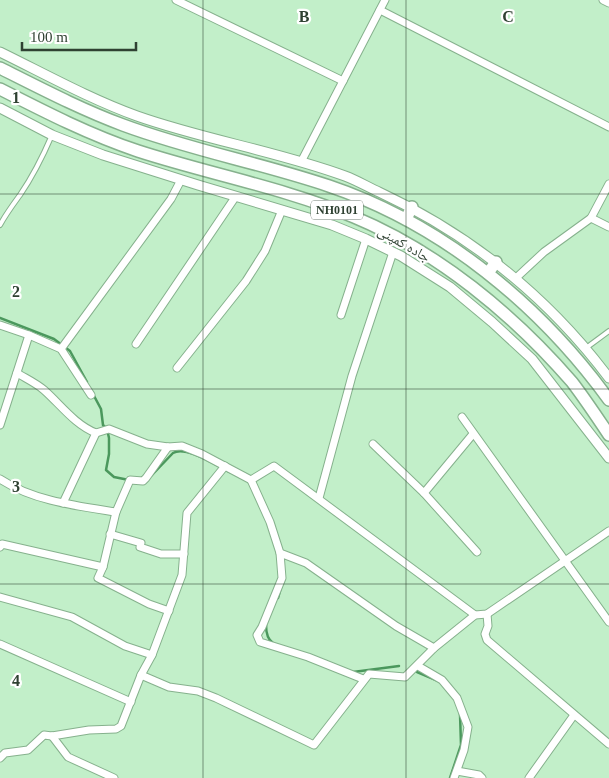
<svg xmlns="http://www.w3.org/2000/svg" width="609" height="778" font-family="'Times New Roman','Noto Naskh Arabic',serif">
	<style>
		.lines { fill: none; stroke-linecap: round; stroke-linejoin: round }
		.stream { stroke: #4b985d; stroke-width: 2.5 }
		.service-casing { stroke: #86b18d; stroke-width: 6 }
		.minor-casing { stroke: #86b18d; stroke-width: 9 }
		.tertiary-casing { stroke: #86b18d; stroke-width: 11 }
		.trunk-casing { stroke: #86b18d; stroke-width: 14 }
		.service { stroke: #fff; stroke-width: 4 }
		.minor { stroke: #fff; stroke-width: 7 }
		.tertiary { stroke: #fff; stroke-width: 9 }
		.trunk { stroke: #fff; stroke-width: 11 }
		.grid { fill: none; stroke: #2f4132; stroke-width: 1; stroke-opacity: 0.55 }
		.labels { text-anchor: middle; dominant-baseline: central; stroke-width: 4.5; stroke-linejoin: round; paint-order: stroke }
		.shield { fill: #fff; stroke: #6d7a70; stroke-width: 1 }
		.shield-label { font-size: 12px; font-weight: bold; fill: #2f4132 }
		.street-label { font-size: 14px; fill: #2f4132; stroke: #fff }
		.grid-label { font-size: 16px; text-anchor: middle; font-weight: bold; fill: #2f4132; stroke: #fff; stroke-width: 4.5; stroke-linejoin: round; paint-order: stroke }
	</style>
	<rect width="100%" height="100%" fill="#c2efc9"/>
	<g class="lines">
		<g class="stream">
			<path d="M0,318L54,339L70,351L87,382"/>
			<path d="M93,394L101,409L103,425L107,429L109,438V454L106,470L114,477L129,480"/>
			<path d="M151,476L173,453C186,445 217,466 230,472"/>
			<path d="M278,598L282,584"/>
			<path d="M266,625C266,632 267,639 273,643"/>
			<path d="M353,672L399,666"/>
			<path d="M417,672L436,680"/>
			<path d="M450,778L461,745L460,714"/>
		</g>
		<defs>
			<g id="service">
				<path d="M0,225C6,214 12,206 20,195C33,176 43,156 52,135"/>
				<path d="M586,348L609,331"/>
			</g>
			<g id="minor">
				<path d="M176,0L343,81"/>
				<path d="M603,0L609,3"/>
				<path d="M380,10L609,127"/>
				<path d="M301,162L385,0"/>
				<path d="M591,218L609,227"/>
				<path d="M516,278L544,252L591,218L609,184"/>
				<path d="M341,315L366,239"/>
				<path d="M0,325L29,335L61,349L91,395"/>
				<path d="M136,344L236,196"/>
				<path d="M61,349L171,199L181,180"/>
				<path d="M177,368L246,281L265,251L282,210"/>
				<path d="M17,373C25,378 36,383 44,390C60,404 75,425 96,433L109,429L147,444L168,447L182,446L202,454L251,480L274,466L475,615"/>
				<path d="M462,417L609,622"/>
				<path d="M0,425L29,335"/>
				<path d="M373,444L424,493L477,552"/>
				<path d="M168,447L146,478L143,481L130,480L116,512L103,567L98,578L149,604L169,611"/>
				<path d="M0,479C33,501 77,506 116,512"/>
				<path d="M251,480L270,522L280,553L306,563L396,626L434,648"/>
				<path d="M424,493L473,434"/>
				<path d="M319,498L352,376L393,252"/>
				<path d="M63,503L96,433"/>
				<path d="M110,534L141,543L140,547L161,554H184"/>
				<path d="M0,547L2,544L103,567"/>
				<path d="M280,553L282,578L262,627L257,635L260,642L308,657L363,679"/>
				<path d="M0,597L72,617L125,646L152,655"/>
				<path d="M487,614L488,626L485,634L487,640L609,744"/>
				<path d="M0,644L131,702"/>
				<path d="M418,666L442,680L457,698L468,727L464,750L454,778"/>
				<path d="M141,675L169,687L198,691L216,698L314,745L369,674L405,677L434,648L475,615L487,614L609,531"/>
				<path d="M52,736L68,757L114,778"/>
				<path d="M0,758L5,753L28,750L44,735L52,736L89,730L116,729L121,726L141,675L152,655L182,575L187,513L225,466"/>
				<path d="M457,771L479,775L482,778"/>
				<path d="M529,778L574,715"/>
			</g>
			<g id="tertiary">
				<path d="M0,52C45,74 90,99 137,116C205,140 277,151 345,176C356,180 368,187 379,192C471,235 548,297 609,378"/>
				<path d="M0,108L52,135L103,155L198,185L332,225L366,239L401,256L450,287L492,322L532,359L609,458"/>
			</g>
			<g id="trunk">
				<path d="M0,68C40,88 80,109 123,125C190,150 261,163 329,186C442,224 540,305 609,400"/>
				<path d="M0,89C45,112 90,135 138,151C209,174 285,188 354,217C438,252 513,314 572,382C585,399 597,417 609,435"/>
				<path d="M406,219L412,207"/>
				<path d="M488,273L496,262"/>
			</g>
		</defs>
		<use href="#service" class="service-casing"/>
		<use href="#minor" class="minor-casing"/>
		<use href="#tertiary" class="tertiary-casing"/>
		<use href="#trunk" class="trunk-casing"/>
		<use href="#service" class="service"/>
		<use href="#minor" class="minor"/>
		<use href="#tertiary" class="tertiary"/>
		<use href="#trunk" class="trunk"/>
	</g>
	<path class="grid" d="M203,0V778M406,0V778M0,194H609M0,389H609M0,584H609"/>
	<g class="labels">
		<rect class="shield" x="311" y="200.5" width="52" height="19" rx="4"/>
		<g class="shield-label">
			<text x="337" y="210">NH0101</text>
		</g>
		<g class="street-label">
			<text transform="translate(404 244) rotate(30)">جاده کمپنی</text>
		</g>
	</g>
	<g class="grid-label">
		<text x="304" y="22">B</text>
		<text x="508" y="22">C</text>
		<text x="16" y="103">1</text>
		<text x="16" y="297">2</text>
		<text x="16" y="492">3</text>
		<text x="16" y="686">4</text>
	</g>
	<path d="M22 42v8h114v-8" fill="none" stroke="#2f4132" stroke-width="2.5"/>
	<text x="30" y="42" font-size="15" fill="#2f4132" stroke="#ffffff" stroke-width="4" paint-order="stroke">100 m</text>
</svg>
